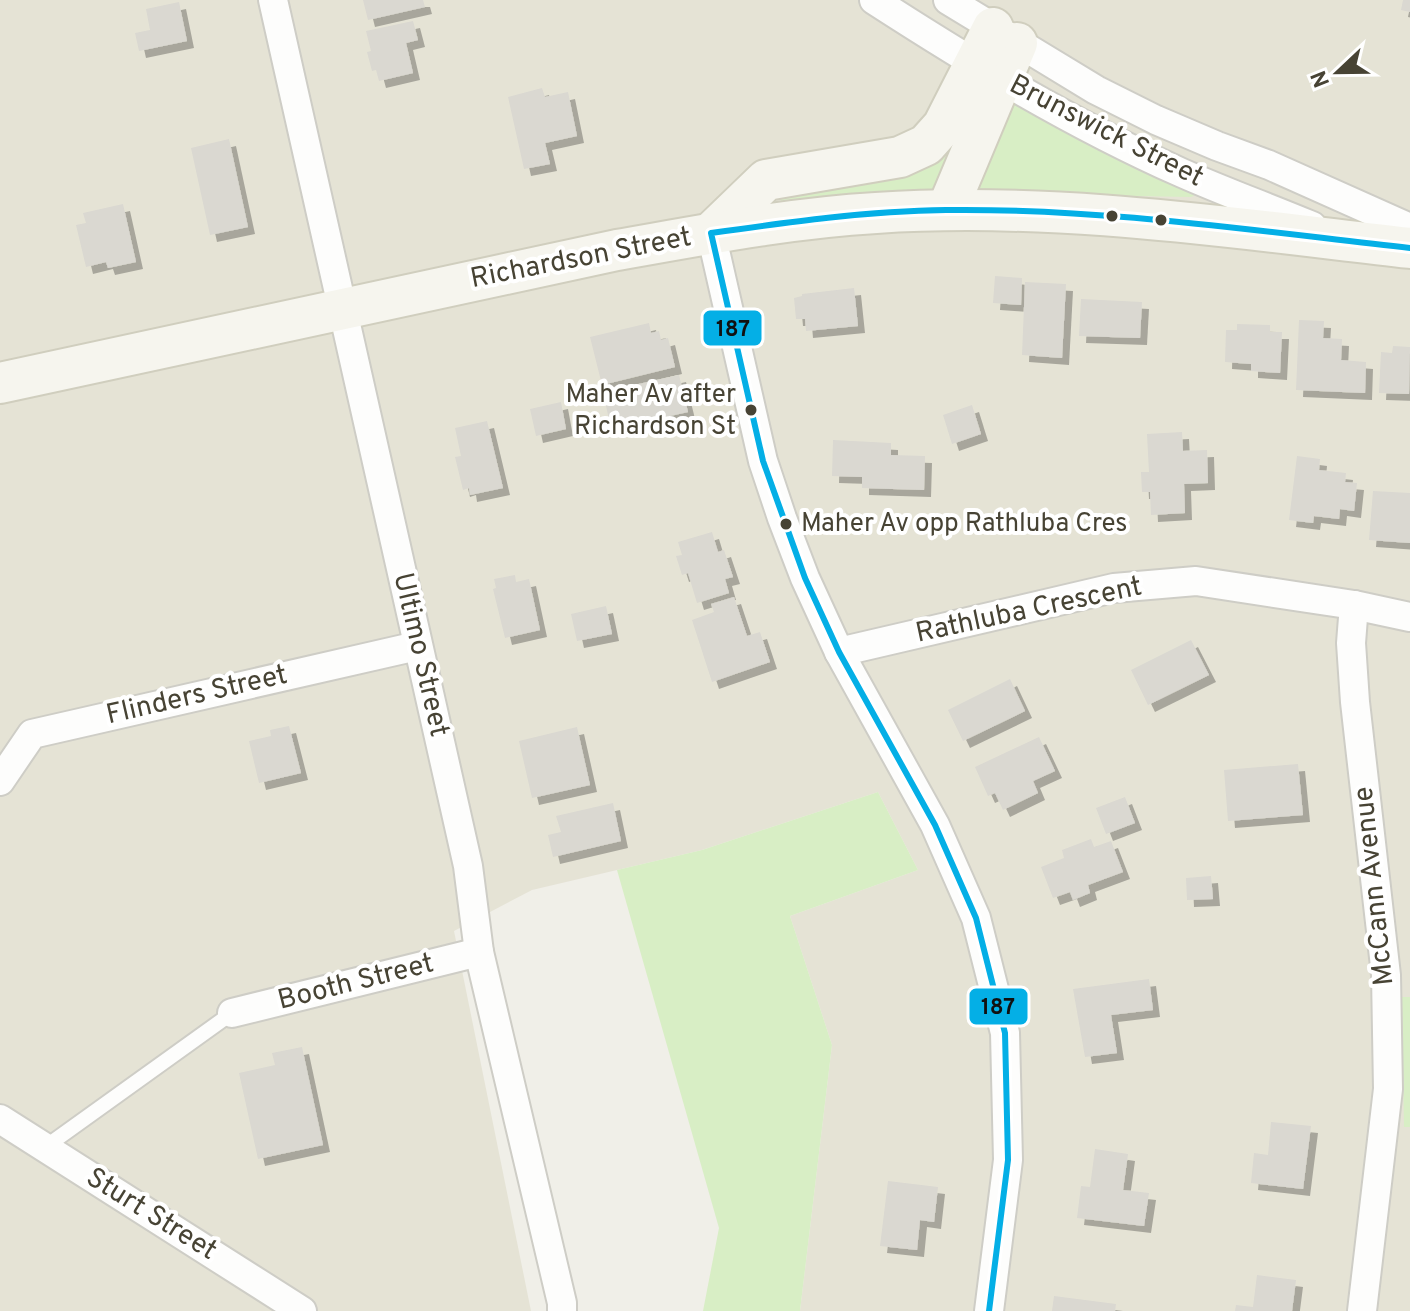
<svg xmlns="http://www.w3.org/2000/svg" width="1410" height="1311" font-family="Overpass,sans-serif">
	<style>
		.residential { fill: #e5e3d5 }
		.green { fill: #d8eec5 }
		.building { fill: #dad8d1; filter: url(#shadow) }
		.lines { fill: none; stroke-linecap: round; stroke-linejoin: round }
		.service-casing { stroke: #cecdc6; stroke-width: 18 }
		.minor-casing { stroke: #cecdc6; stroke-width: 32 }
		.secondary-casing { stroke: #d0cebe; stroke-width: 44 }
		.service { stroke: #fdfdfc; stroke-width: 14 }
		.minor { stroke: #fdfdfc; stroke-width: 28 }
		.secondary { stroke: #f6f5ee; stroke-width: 40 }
		.bus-1-casing { stroke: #fff; stroke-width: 12 }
		.bus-1 { stroke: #04afe6; stroke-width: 6 }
		.bus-dot { fill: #474334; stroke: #fff; stroke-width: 3 }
		.labels { text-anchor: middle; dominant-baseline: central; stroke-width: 8; stroke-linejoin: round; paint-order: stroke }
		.bus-label { font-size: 26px; fill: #474334; stroke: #fff; text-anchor: end }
		.street-label { font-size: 28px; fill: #474334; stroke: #fff }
		.line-badge { stroke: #fff; stroke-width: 3 }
		.pale-badge-label { font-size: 22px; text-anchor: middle; font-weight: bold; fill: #111 }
	</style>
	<defs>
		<filter id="shadow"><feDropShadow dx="7" dy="7" stdDeviation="0" flood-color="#0004"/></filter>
	</defs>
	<rect width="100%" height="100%" fill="#f0efe8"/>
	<path class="residential" d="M0,0H1410V1311H800L832,1045L790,916L918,870L878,792L702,850L532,890L454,931L531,1311H0Z"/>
	<g class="green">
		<path d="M977,96L933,193L821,197L781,201L780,197L907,165Z"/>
		<path d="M1011,99L1196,193L1195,195L1191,197L968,193Z"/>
		<path d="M878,792L918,870L790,916L832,1045L800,1311H703L719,1228L617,870L702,850Z"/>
		<path d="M1402,997H1410V1127H1404Z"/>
	</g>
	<g class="building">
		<path d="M363,0H423L425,7L368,20Z"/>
		<path d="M1403,0H1410V12L1401,10Z"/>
		<path d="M179,2L187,41L139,51L135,33L150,30L146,9Z"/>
		<path d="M413,21L418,40L406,43L413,73L379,81L376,70L372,71L367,52L371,51L366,31Z"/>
		<path d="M542,88L545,97L568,92L577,136L545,143L550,164L524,169L508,97Z"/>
		<path d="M229,139L248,227L210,235L191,148Z"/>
		<path d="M123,204L136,262L108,268L106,262L86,267L76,225L86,223L83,213Z"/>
		<path d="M995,276L1022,278L1021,305L993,303Z"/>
		<path d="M1025,282L1066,284L1062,358L1022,355Z"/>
		<path d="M854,288L858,326L806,331L805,319H796L794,298L802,296V294Z"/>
		<path d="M1081,299L1142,302L1140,338L1079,336Z"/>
		<path d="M1299,320L1324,321L1323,338L1342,339L1341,360L1366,362L1365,393L1296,390Z"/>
		<path d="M649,323L651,333L659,331L661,340L668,338L675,367L602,385L590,337Z"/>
		<path d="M1237,324L1270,325V332H1282L1280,373L1251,371V364L1225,362L1226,330H1237Z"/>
		<path d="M1393,346L1410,347L1409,394L1379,393L1381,352L1392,353Z"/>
		<path d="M679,375L688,412L611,429L603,392Z"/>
		<path d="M561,402L566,429L536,436L530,409Z"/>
		<path d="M972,405L981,434L952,444L943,415Z"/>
		<path d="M487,421L503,488L470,495L469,488L463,490L455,457L461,456L455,428Z"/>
		<path d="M1182,432L1183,451L1207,450L1208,483L1184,484L1185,513L1151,515L1150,492H1142L1141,472H1149L1147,434Z"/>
		<path d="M833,440L891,443V455L925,456L924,490L862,488V477L832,476Z"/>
		<path d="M1297,456L1320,459L1319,470L1346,473L1345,482L1357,483L1354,511L1340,509L1339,519L1314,516L1313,523L1289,520Z"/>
		<path d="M1373,491L1410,493V543L1369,540Z"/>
		<path d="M712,532L718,552L724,550L733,577L725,579L729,593L697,603L688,573L682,575L676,556L682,555L678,542Z"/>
		<path d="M515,575L516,582L529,579L540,630L505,638L493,589L496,588L494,579Z"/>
		<path d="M734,597L747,636L760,632L770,662L712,682L692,620L714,612L711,604Z"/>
		<path d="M606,606L612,634L577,641L571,614Z"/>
		<path d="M1191,640L1209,675L1148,705L1131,670Z"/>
		<path d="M1010,679L1025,711L963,741L948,710Z"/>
		<path d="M289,726L301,773L259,783L249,741L271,736L270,730Z"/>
		<path d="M577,727L590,785L532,798L519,741Z"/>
		<path d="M1039,737L1055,771L1033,781L1038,793L1003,810L995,793L988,796L975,767Z"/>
		<path d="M1298,764L1303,815L1228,821L1224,770Z"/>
		<path d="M1125,797L1135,823L1106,834L1096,808Z"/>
		<path d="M613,803L621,841L553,857L548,835L561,832L556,816Z"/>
		<path d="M1091,839L1094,847L1111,841L1123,872L1088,885L1090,893L1073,900L1070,892L1053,898L1041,867L1064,858L1062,850Z"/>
		<path d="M1211,876L1213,899L1187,900L1186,878Z"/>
		<path d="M1149,979L1153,1010L1111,1015L1117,1053L1085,1057L1073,989Z"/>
		<path d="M302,1047L323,1145L258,1159L239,1073L275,1065L272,1053Z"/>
		<path d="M1271,1122L1311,1126L1303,1189L1251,1183L1254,1153L1268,1155Z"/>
		<path d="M1095,1149L1128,1154L1123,1190L1149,1193L1144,1226L1077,1218L1081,1186L1090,1187Z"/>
		<path d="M888,1181L938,1187L934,1222L920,1220L917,1250L880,1246Z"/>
		<path d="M1257,1275L1296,1280L1292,1311H1235L1236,1305L1253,1307Z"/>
		<path d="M1054,1296L1116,1304L1115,1311H1052Z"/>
	</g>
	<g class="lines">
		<defs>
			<path id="service" d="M44,1148L232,1013"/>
			<g id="minor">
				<path d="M273,0L468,866L479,952L562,1303V1311"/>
				<path d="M874,0C973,64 1074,125 1182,173C1225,192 1269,208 1312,226"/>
				<path d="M948,0L1096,90L1156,120L1217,146L1269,165L1410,228"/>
				<path d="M711,233L763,461L782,518L805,578L839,652L935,825L976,918L1005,1033L1008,1160L989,1311"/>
				<path d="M1354,605L1351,643L1355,702L1386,975L1388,1089L1362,1311"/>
				<path d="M839,652L1114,588L1196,581L1354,605L1410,617"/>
				<path d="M0,781L32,734L417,646"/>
				<path d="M232,1013L479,952"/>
				<path d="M0,1119L302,1311"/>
			</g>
			<g id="secondary">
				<path d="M947,210L1017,43"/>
				<path d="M711,233L766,180L900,157L926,145L943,126L993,28"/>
				<path d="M0,383L617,250C703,235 789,218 876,213C1054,201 1234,228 1410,248"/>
			</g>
		</defs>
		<use href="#service" class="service-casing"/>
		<use href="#minor" class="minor-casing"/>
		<use href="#secondary" class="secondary-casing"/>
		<use href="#service" class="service"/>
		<use href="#minor" class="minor"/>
		<use href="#secondary" class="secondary"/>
		<defs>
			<path id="bus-1" d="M989,1311L1008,1160L1005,1033L976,918L935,825L839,652L805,578L763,461L711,233C789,222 867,211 946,210C1101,208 1256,231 1410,248"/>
		</defs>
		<use href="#bus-1" class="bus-1-casing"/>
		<use href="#bus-1" class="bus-1"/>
	</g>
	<g class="bus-dot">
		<circle cx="1112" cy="216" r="7"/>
		<circle cx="1161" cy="220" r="7"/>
		<circle cx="751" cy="410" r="7"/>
		<circle cx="786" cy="524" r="7"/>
	</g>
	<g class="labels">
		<g class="bus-label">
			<text x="736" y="395">Maher Av after<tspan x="736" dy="32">Richardson St</tspan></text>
			<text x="801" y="524" text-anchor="start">Maher Av opp Rathluba Cres</text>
		</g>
		<g class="street-label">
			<text transform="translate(1106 132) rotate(27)">Brunswick Street</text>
			<text transform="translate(581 259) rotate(-11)">Richardson Street</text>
			<text transform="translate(1029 611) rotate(-12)">Rathluba Crescent</text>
			<text transform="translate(420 655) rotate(77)">Ultimo Street</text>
			<text transform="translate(197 696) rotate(-13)">Flinders Street</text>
			<text transform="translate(1375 886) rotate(-96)">McCann Avenue</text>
			<text transform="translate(356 983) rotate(-14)">Booth Street</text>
			<text transform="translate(151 1215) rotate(32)">Sturt Street</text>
		</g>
	</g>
	<g class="line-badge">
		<rect x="702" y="309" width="61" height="38" rx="8" fill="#04afe6"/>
		<rect x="968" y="987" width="61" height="39" rx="8" fill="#04afe6"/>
	</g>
	<g class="pale-badge-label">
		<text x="733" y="336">187</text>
		<text x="998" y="1014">187</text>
	</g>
	<g transform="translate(1338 72) rotate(248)" stroke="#ffffff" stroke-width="6" paint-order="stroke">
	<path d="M0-6L14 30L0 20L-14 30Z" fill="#474334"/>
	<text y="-12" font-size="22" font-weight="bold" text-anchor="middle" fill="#474334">N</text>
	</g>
</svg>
